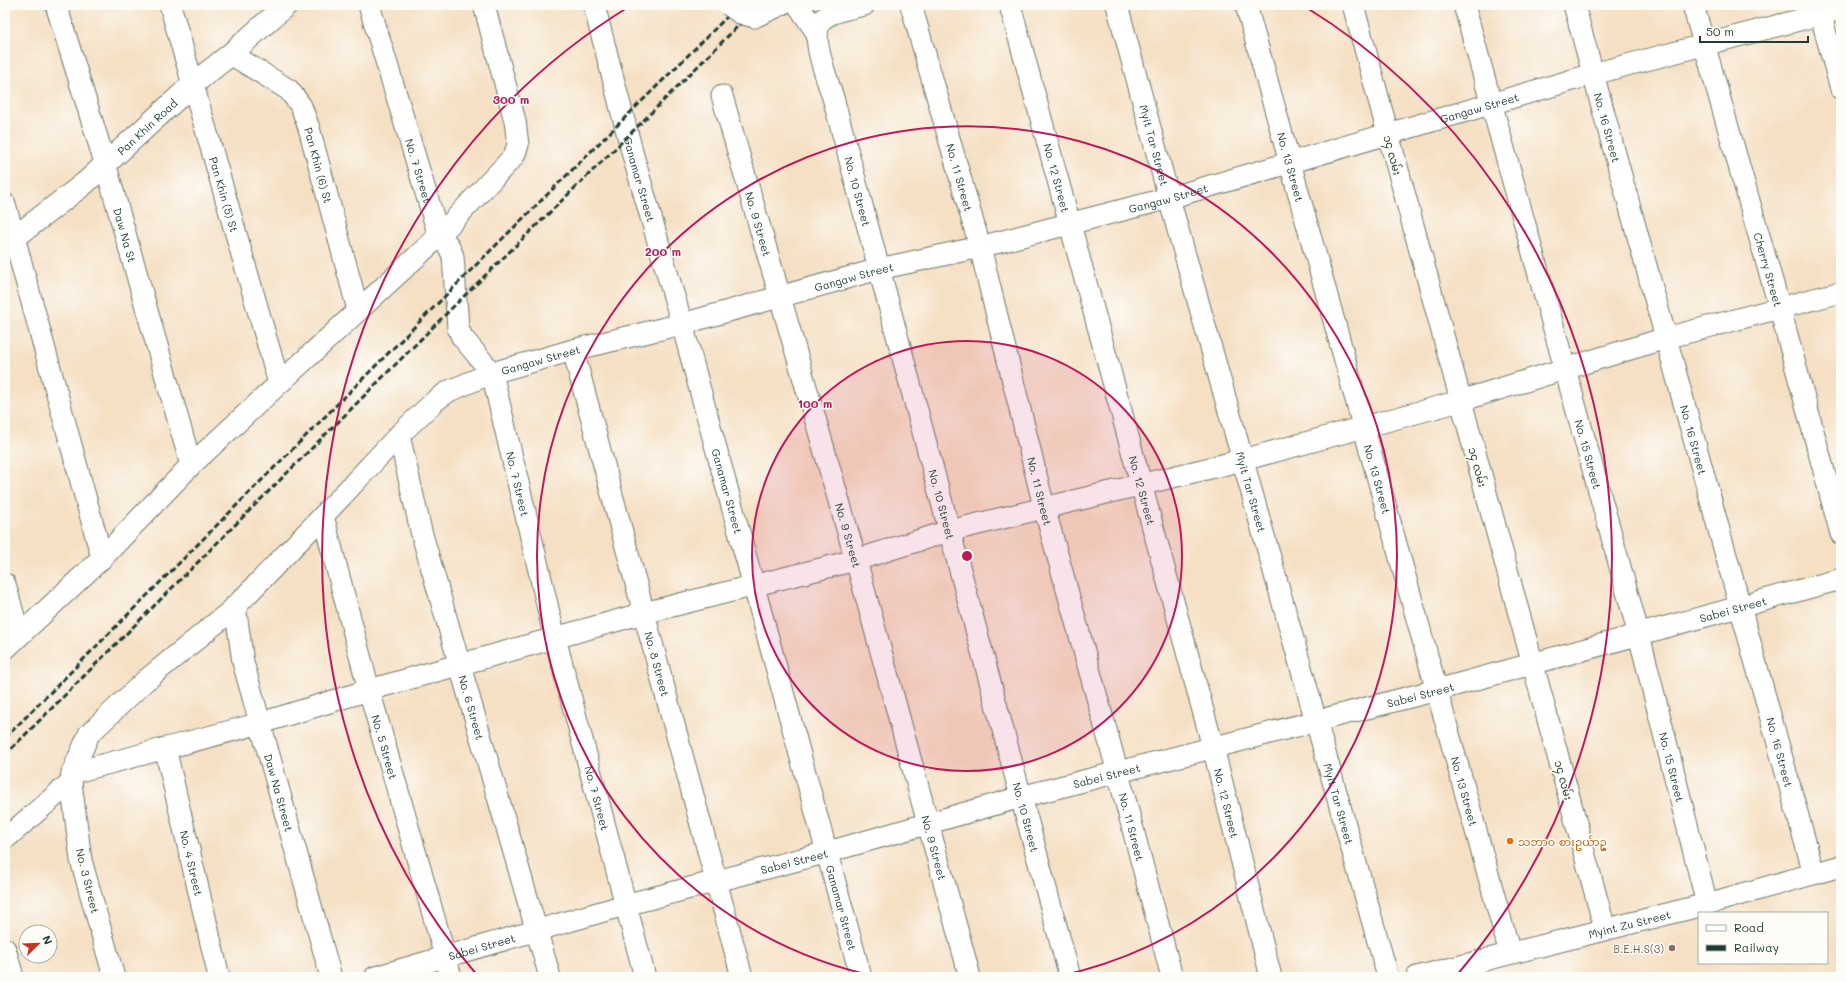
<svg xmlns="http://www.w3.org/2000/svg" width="1846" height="982" font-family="Mali,'Noto Sans Myanmar',sans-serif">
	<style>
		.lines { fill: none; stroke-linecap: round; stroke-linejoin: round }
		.minor-casing { stroke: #6a7666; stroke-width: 23 }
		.major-casing { stroke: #6a7666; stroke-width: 24 }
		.minor { stroke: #fff; stroke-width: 21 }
		.major { stroke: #fff; stroke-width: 22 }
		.rail { stroke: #1f3d34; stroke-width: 3; stroke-dasharray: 6 3; stroke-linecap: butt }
		.minor-bridge-casing { stroke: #6a7666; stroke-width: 23; stroke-linecap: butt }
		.minor-bridge { stroke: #fff; stroke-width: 21 }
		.ring { fill: none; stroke: #c2185b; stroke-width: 2 }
		.food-dot { fill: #e8710a; stroke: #fdfcf7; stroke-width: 1.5 }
		.education-dot { fill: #8d6e63; stroke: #fdfcf7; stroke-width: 1.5 }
		.labels { text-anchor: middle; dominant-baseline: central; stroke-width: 3; stroke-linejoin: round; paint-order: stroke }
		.street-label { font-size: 11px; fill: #1f3d34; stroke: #fdfcf7 }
		.food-label { font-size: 11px; fill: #c56008; stroke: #fdfcf7; text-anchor: start }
		.education-label { font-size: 11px; fill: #785e54; stroke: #fdfcf7; text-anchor: end }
		.centre { fill: #c2185b; stroke: #fdfcf7; stroke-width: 2 }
		.ring-label { font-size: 12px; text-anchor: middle; font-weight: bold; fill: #c2185b; stroke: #fdfcf7; stroke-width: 3; stroke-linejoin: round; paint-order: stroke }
	</style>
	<rect width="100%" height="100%" fill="#fdfcf7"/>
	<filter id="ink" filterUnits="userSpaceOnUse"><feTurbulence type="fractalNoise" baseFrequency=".025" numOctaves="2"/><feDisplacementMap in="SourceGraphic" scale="8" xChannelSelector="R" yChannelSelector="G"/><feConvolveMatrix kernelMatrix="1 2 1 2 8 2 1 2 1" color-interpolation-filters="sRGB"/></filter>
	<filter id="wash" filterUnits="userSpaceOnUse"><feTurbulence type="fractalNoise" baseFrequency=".012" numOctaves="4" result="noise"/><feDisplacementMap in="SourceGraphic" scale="16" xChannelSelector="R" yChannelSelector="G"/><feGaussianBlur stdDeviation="0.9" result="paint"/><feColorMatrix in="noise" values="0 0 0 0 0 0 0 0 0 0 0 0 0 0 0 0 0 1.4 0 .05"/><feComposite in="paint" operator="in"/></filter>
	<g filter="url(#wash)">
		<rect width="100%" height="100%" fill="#f5e0c4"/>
	</g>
	<g filter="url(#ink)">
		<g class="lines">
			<defs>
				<g id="minor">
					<path id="s1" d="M56,5L105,163L191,465"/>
					<path id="s2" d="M170,5L279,383"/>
					<path id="s3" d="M369,5L439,236L448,245L453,256L458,328L462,337L492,373L555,638L645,977"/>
					<path id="s4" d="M594,5L634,159L682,324L861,977"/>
					<path d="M798,5L817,33"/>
					<path id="s5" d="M864,5C852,8 833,10 823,19C807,34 829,82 834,101L1021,797L1070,977"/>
					<path id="s6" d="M911,5L980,247L1044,507L1118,773L1172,977"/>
					<path id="s7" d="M1010,5L1213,747L1271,977"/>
					<path id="s8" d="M1117,5L1169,198L1388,977"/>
					<path id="s9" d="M1246,5L1510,953"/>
					<path d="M1353,5L1605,929"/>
					<path id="s10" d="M1464,5L1639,635L1707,904"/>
					<path id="s11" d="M1574,5L1814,874"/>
					<path id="s12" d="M1693,5L1780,309L1841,534"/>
					<path d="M1818,5L1841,89"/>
					<path d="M754,17L781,5"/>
					<path id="s13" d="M231,54L289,90L301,106L309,128L358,310"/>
					<path id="s14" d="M722,96L856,560L970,977"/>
					<path d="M5,204L102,558"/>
					<path id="s15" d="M573,350L742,977"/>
					<path id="s16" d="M399,435L421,531L550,977"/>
					<path id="s17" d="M323,516L369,690L451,977"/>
					<path d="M5,584L19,634"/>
					<path id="s18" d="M235,606L243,662L331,977"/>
					<path d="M5,649L102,558L191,465L439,236L514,156L518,145L515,121L484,5"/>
					<path id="s19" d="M165,748L219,977"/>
					<path d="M72,773L261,723L369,690L644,613L856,560L949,531L1243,460L1364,427L1460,401L1666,338L1841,292"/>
					<path d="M5,839L71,782"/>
					<path d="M5,949L13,977"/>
					<path id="s20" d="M114,977L81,860L71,782L72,773L89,734L145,681L232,610L323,516L399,435L436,400L449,391L492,373L573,350L682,324L879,269L980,247L1169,198L1593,74L1841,9"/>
					<path id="s21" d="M375,977L625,905L828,852L1021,797L1437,690L1841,579"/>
					<path id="s22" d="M1417,977L1707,904L1841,866"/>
				</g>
				<g id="major">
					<path id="s23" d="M5,245L85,183L193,84L231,54L286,5"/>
				</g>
			</defs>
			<use href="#minor" class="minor-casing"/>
			<use href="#major" class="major-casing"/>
			<use href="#minor" class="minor"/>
			<use href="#major" class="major"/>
			<g class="rail">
				<path d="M5,738L479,262L739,5"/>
				<path d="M5,755L456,304L628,136L759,5"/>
			</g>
			<defs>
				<path id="minor-bridge" d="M729,5L740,13L754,17"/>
			</defs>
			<use href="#minor-bridge" class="minor-bridge-casing"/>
			<use href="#minor-bridge" class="minor-bridge"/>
		</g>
	</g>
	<circle cx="967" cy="556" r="215" fill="#c2185b" fill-opacity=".12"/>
	<g class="ring">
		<circle cx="967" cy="556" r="215"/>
		<path d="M878 977A430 430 0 1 1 1056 977"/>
		<path d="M477 975A645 645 0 0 1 630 6M1304 6A645 645 0 0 1 1457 975"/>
	</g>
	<circle class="food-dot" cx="1510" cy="841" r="4"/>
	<circle class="education-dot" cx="1672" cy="948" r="4"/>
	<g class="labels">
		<g class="street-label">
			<text stroke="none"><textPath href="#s20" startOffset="1819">Gangaw Street</textPath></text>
			<text stroke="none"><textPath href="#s23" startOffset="185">Pan Khin Road</textPath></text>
			<text stroke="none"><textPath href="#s11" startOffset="127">No. 16 Street</textPath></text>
			<text stroke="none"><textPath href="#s8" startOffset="145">Myit Tar Street</textPath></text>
			<text transform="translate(1393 155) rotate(75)">၁၄ လမ်း</text>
			<text stroke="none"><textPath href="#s13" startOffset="150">Pan Khin (6) St</textPath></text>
			<text stroke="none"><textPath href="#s9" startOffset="168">No. 13 Street</textPath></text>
			<text stroke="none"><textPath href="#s3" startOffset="173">No. 7 Street</textPath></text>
			<text stroke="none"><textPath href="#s6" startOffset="179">No. 11 Street</textPath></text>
			<text stroke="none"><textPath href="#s7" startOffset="179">No. 12 Street</textPath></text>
			<text stroke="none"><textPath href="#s4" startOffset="180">Ganamar Street</textPath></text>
			<text stroke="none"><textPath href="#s5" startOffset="223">No. 10 Street</textPath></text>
			<text stroke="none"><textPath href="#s2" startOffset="197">Pan Khin (5) St</textPath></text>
			<text stroke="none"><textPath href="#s20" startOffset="1495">Gangaw Street</textPath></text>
			<text stroke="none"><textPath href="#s14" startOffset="133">No. 9 Street</textPath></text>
			<text stroke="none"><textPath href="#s1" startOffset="240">Daw Na St</textPath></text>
			<text stroke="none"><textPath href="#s12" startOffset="275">Cherry Street</textPath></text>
			<text stroke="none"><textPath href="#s20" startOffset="1171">Gangaw Street</textPath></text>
			<text stroke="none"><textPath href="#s20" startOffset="847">Gangaw Street</textPath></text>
			<text stroke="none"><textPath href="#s11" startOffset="451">No. 16 Street</textPath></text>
			<text stroke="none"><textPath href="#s10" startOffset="466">No. 15 Street</textPath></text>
			<text transform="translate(1478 467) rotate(75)">၁၄ လမ်း</text>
			<text stroke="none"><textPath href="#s9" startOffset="492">No. 13 Street</textPath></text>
			<text stroke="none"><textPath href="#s3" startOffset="509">No. 7 Street</textPath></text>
			<text stroke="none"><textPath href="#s4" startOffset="504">Ganamar Street</textPath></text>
			<text stroke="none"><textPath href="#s6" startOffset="503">No. 11 Street</textPath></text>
			<text stroke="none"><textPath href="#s7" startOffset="503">No. 12 Street</textPath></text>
			<text stroke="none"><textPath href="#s8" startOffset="505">Myit Tar Street</textPath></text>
			<text stroke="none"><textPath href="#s5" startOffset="547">No. 10 Street</textPath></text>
			<text stroke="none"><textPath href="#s14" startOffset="457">No. 9 Street</textPath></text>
			<text stroke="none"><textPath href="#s21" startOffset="1407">Sabei Street</textPath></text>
			<text stroke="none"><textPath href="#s15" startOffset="325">No. 8 Street</textPath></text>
			<text stroke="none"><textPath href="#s21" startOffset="1083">Sabei Street</textPath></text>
			<text stroke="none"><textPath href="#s16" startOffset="282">No. 6 Street</textPath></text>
			<text stroke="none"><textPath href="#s17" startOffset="239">No. 5 Street</textPath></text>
			<text stroke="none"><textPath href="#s11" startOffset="775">No. 16 Street</textPath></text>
			<text stroke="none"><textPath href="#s10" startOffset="790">No. 15 Street</textPath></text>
			<text stroke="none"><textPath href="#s21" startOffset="759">Sabei Street</textPath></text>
			<text transform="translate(1564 780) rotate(75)">၁၄ လမ်း</text>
			<text stroke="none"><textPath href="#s9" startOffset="816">No. 13 Street</textPath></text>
			<text stroke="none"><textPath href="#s18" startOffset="192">Daw Na Street</textPath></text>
			<text stroke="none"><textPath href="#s3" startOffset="833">No. 7 Street</textPath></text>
			<text stroke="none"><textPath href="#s7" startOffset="827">No. 12 Street</textPath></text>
			<text stroke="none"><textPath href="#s8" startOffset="829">Myit Tar Street</textPath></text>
			<text stroke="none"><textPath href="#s5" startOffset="871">No. 10 Street</textPath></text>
			<text stroke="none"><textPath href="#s6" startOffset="851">No. 11 Street</textPath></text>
			<text stroke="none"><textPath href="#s14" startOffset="781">No. 9 Street</textPath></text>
			<text stroke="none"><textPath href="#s21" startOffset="435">Sabei Street</textPath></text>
			<text stroke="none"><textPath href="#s19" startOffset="118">No. 4 Street</textPath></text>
			<text transform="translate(88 881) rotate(76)">No. 3 Street</text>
			<text stroke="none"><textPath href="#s4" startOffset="936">Ganamar Street</textPath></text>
			<text stroke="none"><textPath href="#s22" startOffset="219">Myint Zu Street</textPath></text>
			<text stroke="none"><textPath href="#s21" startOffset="111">Sabei Street</textPath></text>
		</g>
		<g class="food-label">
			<text x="1518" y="841">သဘာဝ စားဥယ်ာဥ္</text>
		</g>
		<g class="education-label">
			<text x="1664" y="948">B.E.H.S(3)</text>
		</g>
	</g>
	<circle cx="967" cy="556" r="6" class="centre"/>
	<g class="ring-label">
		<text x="511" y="104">300 m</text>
		<text x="663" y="256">200 m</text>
		<text x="815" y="408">100 m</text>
	</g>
	<rect width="1846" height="982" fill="none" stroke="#fdfcf7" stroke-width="20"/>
	<rect x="1698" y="912" width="130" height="52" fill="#fdfcf7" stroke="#a4b0a9"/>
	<rect x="1706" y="925" width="20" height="6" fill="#ffffff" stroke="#a4b0a9"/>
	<text x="1734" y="932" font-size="12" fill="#1f3d34">Road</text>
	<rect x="1706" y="945" width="20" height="6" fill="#1f3d34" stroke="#a4b0a9"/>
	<text x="1734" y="952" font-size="12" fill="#1f3d34">Railway</text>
	<g transform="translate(38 944) rotate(67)"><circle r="19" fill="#fdfcf7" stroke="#a4b0a9"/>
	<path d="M0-3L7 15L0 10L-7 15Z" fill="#c8321e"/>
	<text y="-6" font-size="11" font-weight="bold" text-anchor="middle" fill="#1f3d34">N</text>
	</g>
	<path d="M1700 36v6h108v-6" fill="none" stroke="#1f3d34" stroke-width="2"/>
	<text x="1706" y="36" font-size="12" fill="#1f3d34" stroke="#fdfcf7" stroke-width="3" paint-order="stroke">50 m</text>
</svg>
